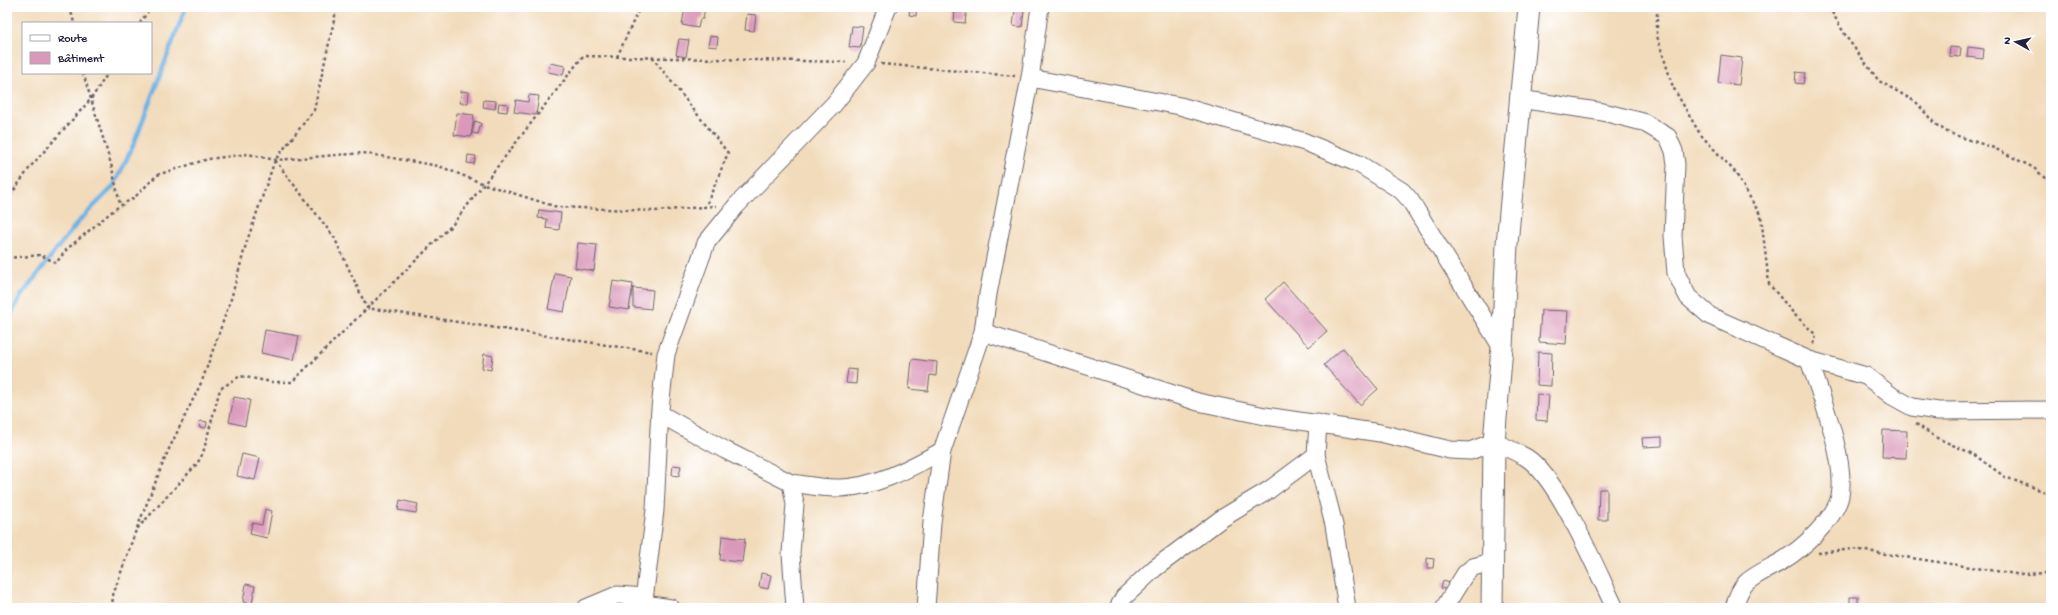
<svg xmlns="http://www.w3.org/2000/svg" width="2058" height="615" font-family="'Gochi Hand',sans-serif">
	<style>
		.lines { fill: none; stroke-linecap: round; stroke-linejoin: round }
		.stream { stroke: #6fb3e4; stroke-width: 4.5 }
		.building { fill: #da99ba }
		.minor-casing { stroke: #6b6368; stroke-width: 19 }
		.tertiary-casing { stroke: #6b6368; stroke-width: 23 }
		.path { stroke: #6b6368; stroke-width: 2.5; stroke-dasharray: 3 3; stroke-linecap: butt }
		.minor { stroke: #fff; stroke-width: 17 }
		.tertiary { stroke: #fff; stroke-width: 21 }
	</style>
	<rect width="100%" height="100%" fill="#fff"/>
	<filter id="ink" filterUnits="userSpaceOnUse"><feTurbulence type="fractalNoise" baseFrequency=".025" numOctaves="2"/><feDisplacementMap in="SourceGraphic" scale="8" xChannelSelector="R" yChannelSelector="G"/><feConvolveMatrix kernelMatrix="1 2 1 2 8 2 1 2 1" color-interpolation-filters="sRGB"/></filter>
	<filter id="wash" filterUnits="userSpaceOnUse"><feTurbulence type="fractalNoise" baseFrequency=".012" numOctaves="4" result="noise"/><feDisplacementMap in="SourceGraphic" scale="16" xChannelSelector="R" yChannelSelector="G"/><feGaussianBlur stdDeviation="0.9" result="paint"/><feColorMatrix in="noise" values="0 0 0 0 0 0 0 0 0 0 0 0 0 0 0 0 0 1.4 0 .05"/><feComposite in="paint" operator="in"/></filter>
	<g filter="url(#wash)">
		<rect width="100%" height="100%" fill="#f2dbbb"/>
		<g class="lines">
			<path class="stream" d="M7,322L21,296L56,250L79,221L113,187L133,146L186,7"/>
		</g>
		<g id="blocks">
			<g class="building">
				<path d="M685,7H705L703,19H700L698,28L682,25Z"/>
				<path d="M910,7H917L916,16L909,15Z"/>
				<path d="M947,7H967L965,23L954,22L955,9L947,8Z"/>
				<path d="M1015,10L1024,11L1022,27L1013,26Z"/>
				<path d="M747,14L756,15L754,31L745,30Z"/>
				<path d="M852,26L863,27L860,48L849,47Z"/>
				<path d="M710,36L718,37L717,47L708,46Z"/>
				<path d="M679,39L689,40L686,57L676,55Z"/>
				<path d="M1950,47L1961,48L1960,57L1949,56Z"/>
				<path d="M1968,47L1984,49L1983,59L1967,57Z"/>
				<path d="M1721,55L1742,58L1739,85L1718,83Z"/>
				<path d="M550,63L565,66L563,75L548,72Z"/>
				<path d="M1796,72L1805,73L1803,84L1795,83Z"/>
				<path d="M461,91L469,92L468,103H460Z"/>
				<path d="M529,95L539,96L536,115L514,112L516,100L528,102Z"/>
				<path d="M484,100L496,101L495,109L483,107Z"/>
				<path d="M499,103L508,104L507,112L498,111Z"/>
				<path d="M457,113L474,115L471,137L454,135Z"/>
				<path d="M475,121L481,123L478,134L472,133Z"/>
				<path d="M468,155L476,156L474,164L467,163Z"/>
				<path d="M539,210L561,213L559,230L546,228L547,219L538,218Z"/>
				<path d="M578,243L597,245L594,271L575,268Z"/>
				<path d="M555,273L571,276L564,312L548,309Z"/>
				<path d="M613,281L633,284L629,310L609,307Z"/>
				<path d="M1283,282L1327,331L1309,347L1265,299Z"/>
				<path d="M633,288L653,290L651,309L633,307Z"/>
				<path d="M1541,310L1568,311L1566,344L1539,342Z"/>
				<path d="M265,330L299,336L294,360L261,353Z"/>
				<path d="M1343,348L1378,389L1360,405L1324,365Z"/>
				<path d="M1538,352L1552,353L1551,386L1537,385Z"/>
				<path d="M484,354L493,356L491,370L482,368Z"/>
				<path d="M912,359L937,362L936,376L930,375L928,391L909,389Z"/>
				<path d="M848,369L857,370L856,384L846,383Z"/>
				<path d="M1537,394L1549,395L1547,421L1536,420Z"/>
				<path d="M234,397L250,400L245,426L229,422Z"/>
				<path d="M200,421L207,422L206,428L199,427Z"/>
				<path d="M1883,430L1907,431L1906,458L1882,457Z"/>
				<path d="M1662,437V446L1643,447L1642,438Z"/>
				<path d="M242,454L260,458L255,480L237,476Z"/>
				<path d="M673,465L681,466L679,476L672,475Z"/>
				<path d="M1599,489H1607V520H1598Z"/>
				<path d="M400,500L418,504L416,513L398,510Z"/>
				<path d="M265,509L272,511L267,538L250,534L252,523L262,525Z"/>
				<path d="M722,536L745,539L742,562L720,560Z"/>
				<path d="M1427,558L1434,559L1433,568H1427Z"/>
				<path d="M761,573L771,575L768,589L759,587Z"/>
				<path d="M1443,581L1450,583L1448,590L1441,588Z"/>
				<path d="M246,584L255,586L252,604L243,602Z"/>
				<rect x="1850" y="597" width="8" height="11"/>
			</g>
		</g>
	</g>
	<g filter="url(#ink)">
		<use href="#blocks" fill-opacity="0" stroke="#6b6368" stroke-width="1"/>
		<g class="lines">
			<defs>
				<g id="minor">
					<path d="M1030,78L1180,106L1305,142L1359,164L1402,191L1410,200L1502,348"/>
					<path d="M1520,99L1603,112L1643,122L1668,137L1674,151L1676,164L1673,236L1676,273L1688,297L1710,316L1809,360L1866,376L1892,396L1912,407L1938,411L2051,410"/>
					<path d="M983,332L1198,402L1265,416L1380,433L1450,450L1470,451L1494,442C1505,447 1517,452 1527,458C1559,479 1597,571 1615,608"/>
					<path d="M660,414L725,450L791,483L795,504L791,553L795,608"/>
					<path d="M1316,455L1334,525L1347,608"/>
					<path d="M791,483C807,485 824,489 840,488C877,487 910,468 942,451"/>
					<path d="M644,604L671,608"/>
					<path d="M586,608L617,595L645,597"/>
					<path d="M643,608L655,510L660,409L666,354L704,249L706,243L736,206L834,104L866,63L888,7"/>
					<path d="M926,608L932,522L942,451L983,332L988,294L1030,78L1040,7"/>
					<path d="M1118,608L1124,597L1155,568L1221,519L1269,490L1316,455L1318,423"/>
					<path d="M1444,608L1465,574L1473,567L1492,562"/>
					<path d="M1734,608C1736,600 1740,589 1746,583C1754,575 1772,567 1782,561C1802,549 1835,519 1840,496C1847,461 1820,393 1809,360"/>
				</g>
				<path id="tertiary" d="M1492,608L1494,442L1502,348L1507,244L1529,7"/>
			</defs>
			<use href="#minor" class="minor-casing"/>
			<use href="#tertiary" class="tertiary-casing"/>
			<g class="path">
				<path d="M70,7L74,23"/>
				<path d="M1657,7V36L1673,87L1700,134L1735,172L1761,216L1769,284L1795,315L1816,335L1813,346"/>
				<path d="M1829,7L1847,38L1879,81L1916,102L1935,124L1949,133L1994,148L2034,168L2048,181L2051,187"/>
				<path d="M140,23L151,7"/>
				<path d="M617,57L640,7"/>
				<path d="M652,57L728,153L706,206"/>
				<path d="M881,64L1015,76"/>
				<path d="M83,73L111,164L120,204"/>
				<path d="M275,160L334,237L367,308L652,352"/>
				<path d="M7,200L31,166L91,99L108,73"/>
				<path d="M7,258L41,255L56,263L67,249L115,209L135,197L157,175L208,159L248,154L275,160L363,153L439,166L484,184L557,207L655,211L716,206"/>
				<path d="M1916,424L1937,438L1973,454L2005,477L2051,494"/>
				<path d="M137,528L168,451L202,381L231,299L246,244L275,160L314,110L337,7"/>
				<path d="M1818,553L1853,549L2016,574L2051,573"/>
				<path d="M112,608L113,595L136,530L197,464L203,453L220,389L240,376L272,382H292L453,224L583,56L846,62"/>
			</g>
			<use href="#minor" class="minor"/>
			<use href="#tertiary" class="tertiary"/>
		</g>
	</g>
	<rect width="2058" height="615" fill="none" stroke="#fff" stroke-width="24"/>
	<rect x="22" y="22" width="130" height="52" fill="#ffffff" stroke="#a7a7b1"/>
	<rect x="30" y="35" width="20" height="6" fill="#ffffff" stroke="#a7a7b1"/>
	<text x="58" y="42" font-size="12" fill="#22223b">Route</text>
	<rect x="30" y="52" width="20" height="12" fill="#da99ba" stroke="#a7a7b1"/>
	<text x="58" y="62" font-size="12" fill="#22223b">Bâtiment</text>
	<g transform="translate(2016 42) rotate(278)" stroke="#ffffff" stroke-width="3" paint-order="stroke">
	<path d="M0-3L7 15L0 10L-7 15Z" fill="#22223b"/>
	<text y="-6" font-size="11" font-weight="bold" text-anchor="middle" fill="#22223b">N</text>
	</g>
</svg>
